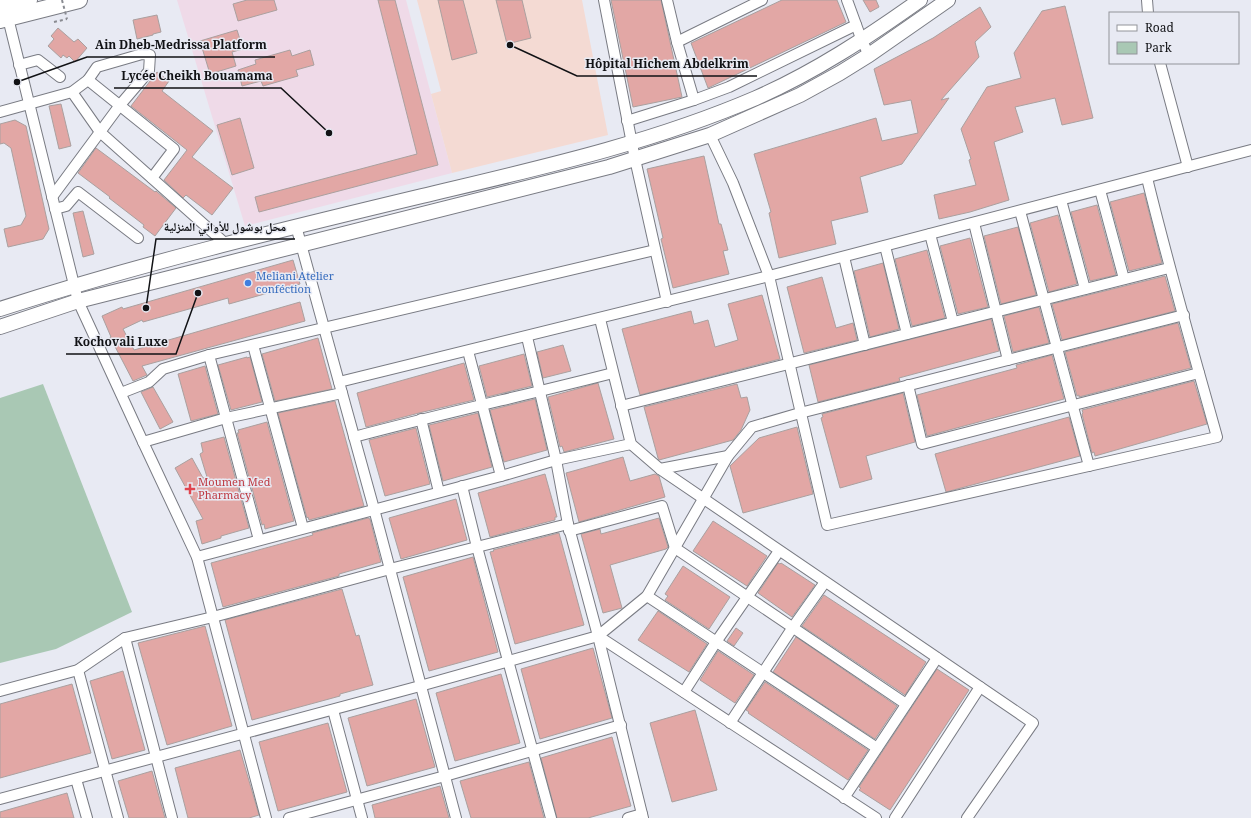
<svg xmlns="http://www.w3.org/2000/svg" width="1251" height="818" font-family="Georgia,'Noto Naskh Arabic',serif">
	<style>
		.education { fill: #efdae8 }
		.medical { fill: #f4dad3 }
		.green { fill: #a9c8b4 }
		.building { fill: #e2a7a5; stroke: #aaa09f }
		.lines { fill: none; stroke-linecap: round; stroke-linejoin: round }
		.minor-casing { stroke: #797b83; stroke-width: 12 }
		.secondary-casing { stroke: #797b83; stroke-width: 16 }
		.primary-casing { stroke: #797b83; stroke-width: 18 }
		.path { stroke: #898b91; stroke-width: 2; stroke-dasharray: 3 3; stroke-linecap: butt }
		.minor { stroke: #fff; stroke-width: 10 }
		.secondary { stroke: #fff; stroke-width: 14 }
		.primary { stroke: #fff; stroke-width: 16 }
		.path-bridge { stroke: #898b91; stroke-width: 2; stroke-dasharray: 3 3; stroke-linecap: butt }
		.shop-dot { fill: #3f7fe0; stroke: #e8eaf3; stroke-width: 1.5 }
		.health-dot { fill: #e0444e; stroke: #e8eaf3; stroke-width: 1.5 }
		.labels { text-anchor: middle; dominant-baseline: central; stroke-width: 3; stroke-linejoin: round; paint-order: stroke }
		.shop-label { font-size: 11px; fill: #366cbe; stroke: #e8eaf3; text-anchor: start }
		.health-label { font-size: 11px; fill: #be3a42; stroke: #e8eaf3; text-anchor: start }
		.leader { fill: none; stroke: #111215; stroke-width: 1.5 }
		.callout-dot { fill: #111215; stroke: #e8eaf3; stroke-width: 1.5 }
		.callout-label { font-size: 12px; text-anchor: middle; font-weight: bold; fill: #111215; stroke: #e8eaf3; stroke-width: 3; stroke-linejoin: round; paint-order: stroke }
	</style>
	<rect width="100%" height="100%" fill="#e8eaf3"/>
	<path class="education" d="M177,0H406L452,173L245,226Z"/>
	<path class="medical" d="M417,0H582L608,135L452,173L431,94L441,91Z"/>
	<path class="green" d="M43,384L132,612L56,649L0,663V398Z"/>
	<g class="building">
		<path d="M247,0H274L277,10L238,21L233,4Z"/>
		<path d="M378,0H395L438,165L259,212L255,197L417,154Z"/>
		<path d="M438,0H463L477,53L452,60Z"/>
		<path d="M496,0H522L531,38L507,44Z"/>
		<path d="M611,0H661L682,97L633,107Z"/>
		<path d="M782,0H837L846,22L708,88L691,43Z"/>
		<path d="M863,0H876L879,7L870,12Z"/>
		<path d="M1065,6L1093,118L1062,125L1055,98L1015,107L1023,132L994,142L1009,200L970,212L939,219L934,195L976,185L969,160L971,159L961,129L987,87L1021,78L1014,53L1042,11Z"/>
		<path d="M980,7L991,27L975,42L979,57L941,100L949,98L902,164L860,177L868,212L831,221L836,244L779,258L769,213L771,212L754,154L876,118L882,141L918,133L911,100L884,105L874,69L933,38Z"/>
		<path d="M157,15L161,32L153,34V35L137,39L133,20Z"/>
		<path d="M58,28L74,42L78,39L87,48L75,62L69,56L67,58L63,55L61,58L48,46L54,39L51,36Z"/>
		<path d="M237,30L243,49L232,52L236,66L210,74L200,41Z"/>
		<path d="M290,50L292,56L310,50L314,65L296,70L298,76L263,86L261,81L242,86L238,70L256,64L255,60Z"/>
		<path d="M157,72L169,81L162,91L213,131L192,157L233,188L212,215L186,195L183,198L164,180L187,150L131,106Z"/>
		<path d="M61,104L71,146L59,149L49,106Z"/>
		<path d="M240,118L254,168L232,175L217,125Z"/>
		<path d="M15,120L26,126L49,229L43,239L8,247L4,229L21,225L26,216L11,148L4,143L0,144V124Z"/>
		<path d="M96,148L155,192L156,191L176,208L155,236L143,227L144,225L109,198L110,197L78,173Z"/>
		<path d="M704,156L719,224H721L728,250L723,251L729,274L673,288L661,239L663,238L647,169Z"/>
		<path d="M1144,193L1162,263L1129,271L1110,202Z"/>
		<path d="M1097,205L1116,275L1090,281L1071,212Z"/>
		<path d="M83,211L94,254L83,257L73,213Z"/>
		<path d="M1058,215L1077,284L1049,292L1030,223Z"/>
		<path d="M1018,227L1036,295L1001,304L984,236Z"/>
		<path d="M970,238L988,307L958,314L940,246Z"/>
		<path d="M927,250L945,318L912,326L895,259Z"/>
		<path d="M293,260L300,284L229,304L228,298L143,322L142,320L123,329L134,350L300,302L305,321L142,366L147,375L133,381L110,337H111L102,316L122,307L123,309Z"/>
		<path d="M883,263L899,329L870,337L854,271Z"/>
		<path d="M1165,276L1175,311L1062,340L1052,304Z"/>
		<path d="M822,277L836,328L853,323L857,340L804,353L787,287Z"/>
		<path d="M762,295L780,359L640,395L622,329L691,311L694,324L708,320L715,347L738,340L728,304Z"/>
		<path d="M1039,307L1049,343L1013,352L1004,316Z"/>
		<path d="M991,319L999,351L899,378L900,381L818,402L809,365Z"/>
		<path d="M1178,323L1191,368L1079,397V395L1077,396L1065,352Z"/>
		<path d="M318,338L332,389L275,401L262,354Z"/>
		<path d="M563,345L571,371L543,378L537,352Z"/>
		<path d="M524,354L532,386L487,397L479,366Z"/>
		<path d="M1052,355L1064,399L927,436L917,395L1017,368L1016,365Z"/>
		<path d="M247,357V358L250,357L262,402L231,410L218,365Z"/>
		<path d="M464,363L474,400L419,413L366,427L357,393Z"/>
		<path d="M205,366L218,414L191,421L178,374Z"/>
		<path d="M1194,381L1207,424L1095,456L1094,452L1092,453L1082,414L1083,413L1082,410Z"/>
		<path d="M598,383L614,439L564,452L562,446L560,447L548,397Z"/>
		<path d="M737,384L741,398L747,397L750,410L741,430L733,440L659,460L658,458L644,407Z"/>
		<path d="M153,387L173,422L160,429L141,392Z"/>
		<path d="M903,393L915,442L866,456L872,479L840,488L821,418L823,417L822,414Z"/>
		<path d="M535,399L547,450L504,462L490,410Z"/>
		<path d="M335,401L364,506L309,520L308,517L307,518L278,413Z"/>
		<path d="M478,413L492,467L443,481L429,425Z"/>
		<path d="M1069,417L1080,456L946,492L935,454Z"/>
		<path d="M267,422L294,521L265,529L264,524L262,525L237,433H239L238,430Z"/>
		<path d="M797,427L813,494L743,513L730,466L759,438Z"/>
		<path d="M416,428L430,484L385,496L369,440Z"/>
		<path d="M224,437L249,528L221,536V538L202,544L196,521L203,519L175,468L192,458L203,478L207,477L200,454L203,452L201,443Z"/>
		<path d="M623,457L630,481L655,474L659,476L665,497L579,522L566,473Z"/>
		<path d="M545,474L557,517H555V520L490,537L478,493Z"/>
		<path d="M456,499L467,540L401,559L389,518Z"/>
		<path d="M368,518L370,519L381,562L339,574V576L223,607L211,563L313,535L312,533Z"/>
		<path d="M659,518L668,547L666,549L610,565L622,608L603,613L581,534L600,529L601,534Z"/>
		<path d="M713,521L767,556L747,586L693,551Z"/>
		<path d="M559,533L584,625L515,644L490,552L494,551L493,550Z"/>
		<path d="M473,557L498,652L429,671L403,577Z"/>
		<path d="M778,563L780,564L781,563L815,585L792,617L758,593Z"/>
		<path d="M683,566L730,597L709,629L665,600L668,596L665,594Z"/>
		<path d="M342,589L356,636L359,635L373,685L340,694V696L252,720L225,620Z"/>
		<path d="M824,595L926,662L905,695L802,626Z"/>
		<path d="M658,611L707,644L689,672L638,640Z"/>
		<path d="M205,626L232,726L167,745L138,643Z"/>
		<path d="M736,628L743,633L734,646L727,641Z"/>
		<path d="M796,637L897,706L875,739L773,672Z"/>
		<path d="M593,648L612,718L540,739L521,669Z"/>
		<path d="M718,651L754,675L735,703L700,680Z"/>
		<path d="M937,669L969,690L890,810L859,790L861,788L859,787Z"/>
		<path d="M123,671L145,750L112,759L90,681Z"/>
		<path d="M501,674L520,743L455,761L436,693Z"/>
		<path d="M765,682L868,750L848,780L748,713L749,712L746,710Z"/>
		<path d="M72,684L91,753L0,778V704Z"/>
		<path d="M416,699L435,767L367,786L348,718Z"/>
		<path d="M695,710L717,790L672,802L650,723Z"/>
		<path d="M328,723L347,792L278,811L259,742Z"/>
		<path d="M612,737L631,806L588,818H557L541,758Z"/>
		<path d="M240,750L259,815L249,818H188L175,768Z"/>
		<path d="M529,762L544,818H471L460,781Z"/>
		<path d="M152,771L165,818H129L118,781Z"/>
		<path d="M440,786L449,818H375L372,805Z"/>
		<path d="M67,793L74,818H0V812Z"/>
	</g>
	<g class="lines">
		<defs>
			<g id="minor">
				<path d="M604,0L635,159L667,302"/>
				<path d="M667,0L677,42L694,100"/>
				<path d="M847,0L862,41L869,55"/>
				<path d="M1147,0L1148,13"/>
				<path d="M7,14L78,301L143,442L197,557L266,818"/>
				<path d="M677,42L762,0"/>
				<path d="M1160,63L1188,167"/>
				<path d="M19,65L38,60L60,77"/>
				<path d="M72,92L100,132L227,245"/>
				<path d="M0,112L72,92L88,80L174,149L152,178"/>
				<path d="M627,121L694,100L729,87L856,25"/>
				<path d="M710,135L733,183L769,276L827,525L1217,437C1193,351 1168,265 1147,178"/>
				<path d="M1100,190L1124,279"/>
				<path d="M52,197L120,105L149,71L150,55L142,54L97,67L88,80"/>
				<path d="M1061,200L1085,289"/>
				<path d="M55,209L66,206L78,192L138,238"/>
				<path d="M1020,211L1089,466"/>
				<path d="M974,223L1008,360"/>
				<path d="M296,226L374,509L456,818"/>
				<path d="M930,234L953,322"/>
				<path d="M885,246L907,334"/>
				<path d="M844,257L865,345"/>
				<path d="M600,319L631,444L660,469L1033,723L967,818"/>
				<path d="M527,337L556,460L568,524L598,636L643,818"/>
				<path d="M253,345L303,528"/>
				<path d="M468,351L501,476"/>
				<path d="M209,355L259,540"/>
				<path d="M339,382L769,276L1251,150"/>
				<path d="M908,385L922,444L1199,373"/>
				<path d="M121,393L149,382L163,369L209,355L655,250"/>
				<path d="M621,406L1169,268"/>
				<path d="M421,419L439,492"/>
				<path d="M354,437C440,414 527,395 613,373"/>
				<path d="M143,442L226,418L342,393"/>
				<path d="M660,469L728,456"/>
				<path d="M462,486L477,547L551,818"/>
				<path d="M569,531L662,506L675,548L906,704"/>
				<path d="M197,557L501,476L556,460L631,444"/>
				<path d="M647,596L877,748"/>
				<path d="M598,636L876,818"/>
				<path d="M125,638L172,818"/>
				<path d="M78,670L118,818"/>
				<path d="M0,691L78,670L125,638L213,617L390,569L568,524"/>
				<path d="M684,692L716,642L779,551"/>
				<path d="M333,710L362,818"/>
				<path d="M730,723L793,627L825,582"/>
				<path d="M76,779L87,818"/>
				<path d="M844,798L937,658"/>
				<path d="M0,799L420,686L598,636L647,596L728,456L752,427L800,413L1184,315"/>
				<path d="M289,818L445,776L621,725"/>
				<path d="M628,818L642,814"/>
				<path d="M895,818L980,687"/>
			</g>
			<g id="secondary">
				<path d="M0,309C139,264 280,230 422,196C535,169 649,144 756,98C815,72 868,37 920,0"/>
				<path d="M0,327L78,301L609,167L710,135L800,95L840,73L869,55L948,0"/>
			</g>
			<g id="primary">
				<path d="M0,7L29,0"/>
				<path d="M0,20L79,0"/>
			</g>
		</defs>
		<use href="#minor" class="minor-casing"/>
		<use href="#secondary" class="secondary-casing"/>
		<use href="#primary" class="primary-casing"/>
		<path class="path" d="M54,22L67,19"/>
		<use href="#minor" class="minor"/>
		<use href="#secondary" class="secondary"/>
		<use href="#primary" class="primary"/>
		<path class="path-bridge" d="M62,0L67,19"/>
	</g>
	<circle class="shop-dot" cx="248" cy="283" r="4"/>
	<path class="health-dot" d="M188 483h4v4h4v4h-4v4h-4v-4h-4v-4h4z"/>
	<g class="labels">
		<g class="shop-label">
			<text x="256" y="277">Meliani Atelier<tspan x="256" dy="13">conféction</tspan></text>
		</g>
		<g class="health-label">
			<text x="198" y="483">Moumen Med<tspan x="198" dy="13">Pharmacy</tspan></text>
		</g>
	</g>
	<path class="leader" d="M17 82L87 57H275M510 45L577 76H757M329 133L281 88H114M146 308L156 239H295M198 293L176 354H66"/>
	<g class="callout-dot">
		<circle cx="17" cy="82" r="4"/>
		<circle cx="510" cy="45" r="4"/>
		<circle cx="329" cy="133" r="4"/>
		<circle cx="146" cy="308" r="4"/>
		<circle cx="198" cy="293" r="4"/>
	</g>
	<g class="callout-label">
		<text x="181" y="49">Ain Dheb-Medrissa Platform</text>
		<text x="667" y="68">Hôpital Hichem Abdelkrim</text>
		<text x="197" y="80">Lycée Cheikh Bouamama</text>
		<text x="225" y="231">محل بوشول للأواني المنزلية</text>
		<text x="121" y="346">Kochovali Luxe</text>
	</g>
	<rect x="1109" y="12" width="130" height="52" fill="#e8eaf3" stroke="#92949a"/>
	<rect x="1117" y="25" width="20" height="6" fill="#ffffff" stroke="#92949a"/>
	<text x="1145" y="32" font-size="12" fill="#111215">Road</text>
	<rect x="1117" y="42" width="20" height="12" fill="#a9c8b4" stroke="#92949a"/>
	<text x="1145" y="52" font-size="12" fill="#111215">Park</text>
</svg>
